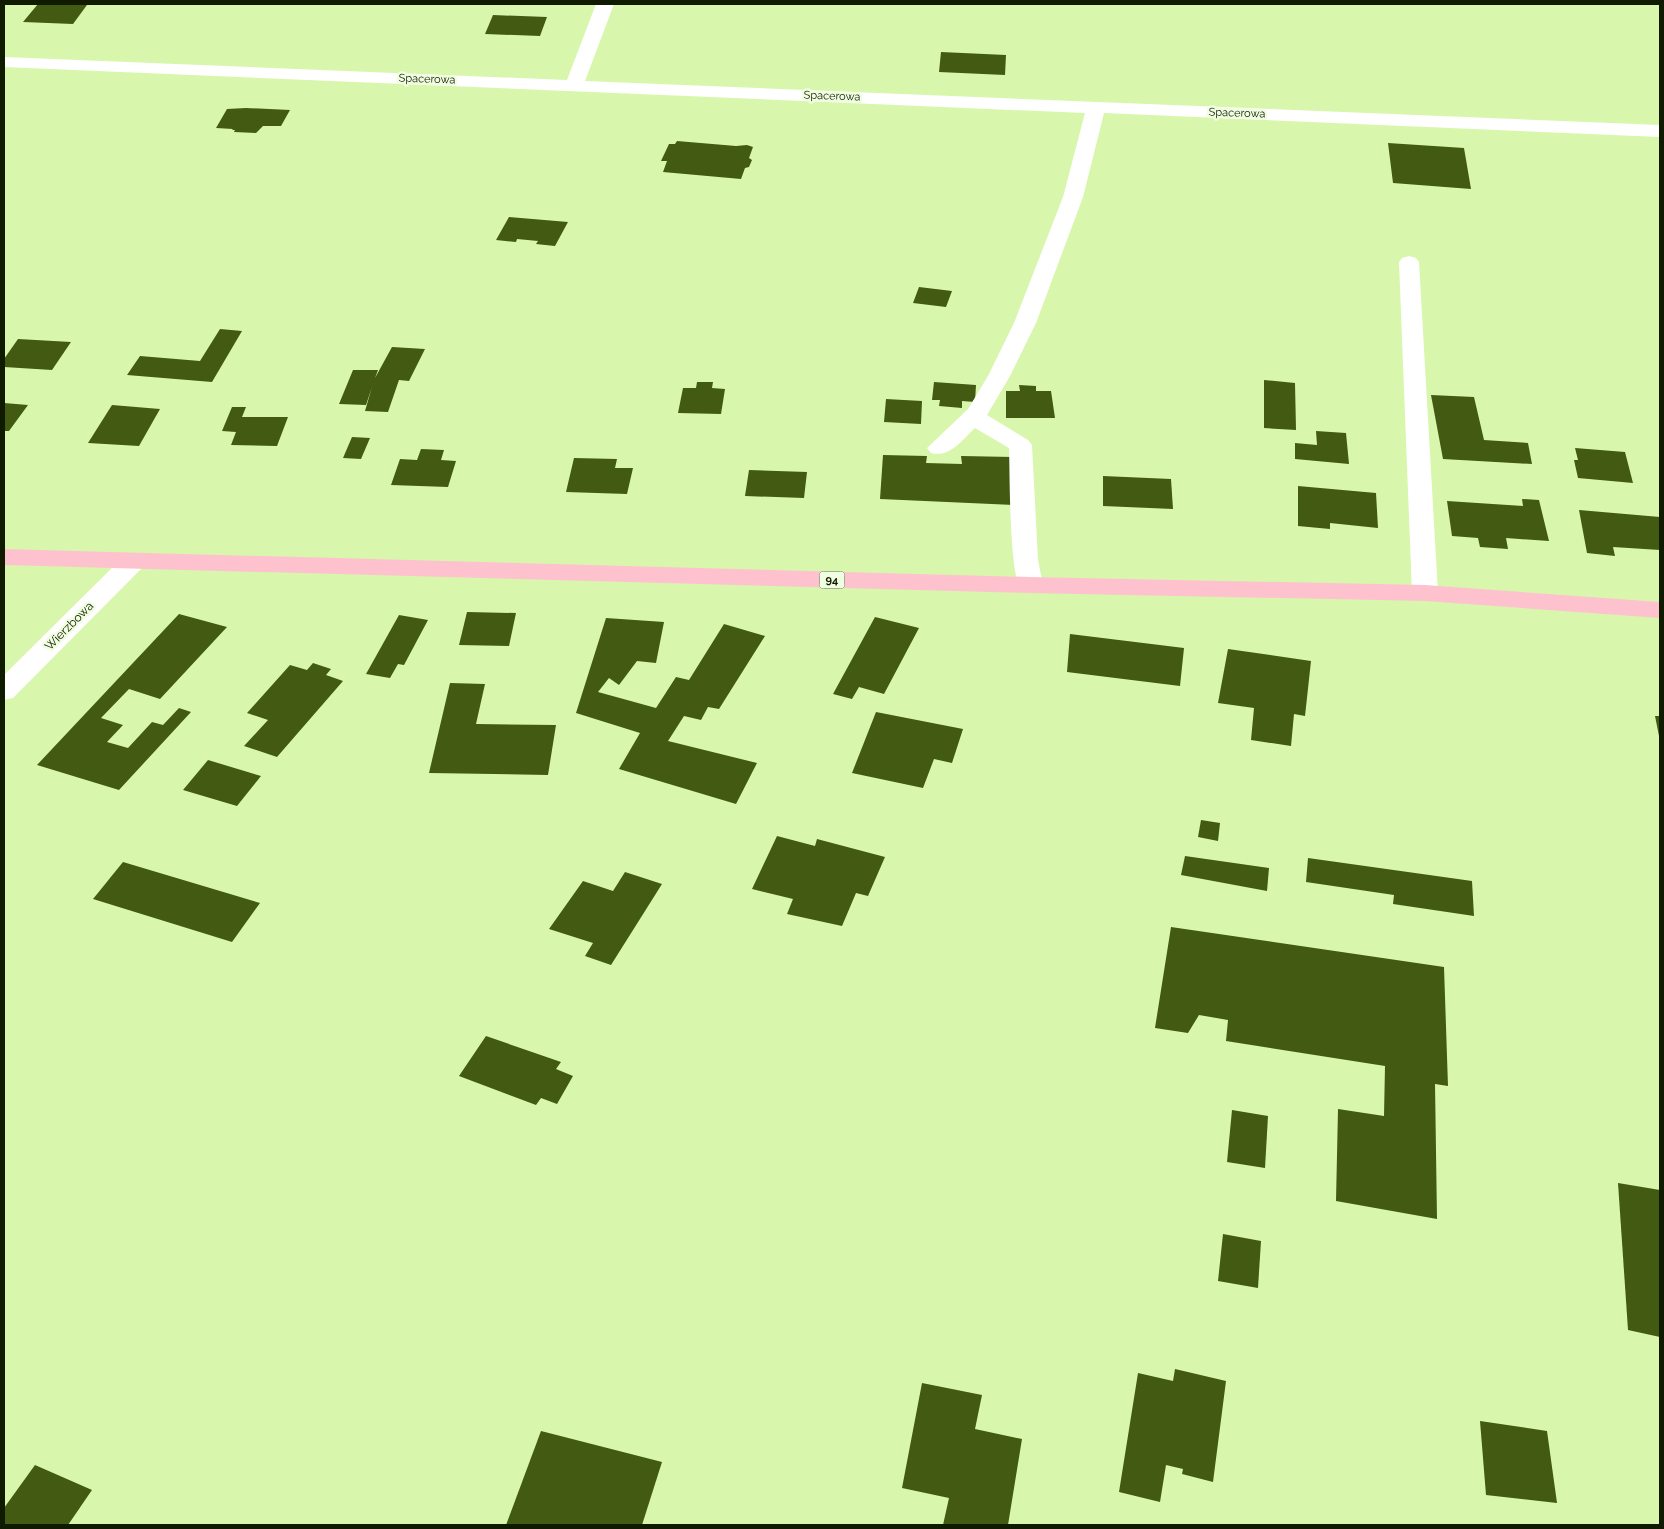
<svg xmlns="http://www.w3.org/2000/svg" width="1664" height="1529" font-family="Raleway,sans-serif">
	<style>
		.building { fill: #425a11 }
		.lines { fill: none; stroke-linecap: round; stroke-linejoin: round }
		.minor { fill: #fff; fill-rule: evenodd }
		.major { fill: #fec2ce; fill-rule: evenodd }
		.labels { text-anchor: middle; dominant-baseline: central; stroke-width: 5; stroke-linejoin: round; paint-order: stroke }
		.far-street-label { font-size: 11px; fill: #101a01; stroke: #f0fde0 }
		.shield { fill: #f0fde0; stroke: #535e44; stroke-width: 1 }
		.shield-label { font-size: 11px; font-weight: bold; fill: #101a01 }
		.street-label { font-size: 12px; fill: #101a01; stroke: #f0fde0 }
	</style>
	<rect width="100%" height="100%" fill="#d8f7ad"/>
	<g class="building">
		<path d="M38,4H60L87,5L73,24L23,22Z"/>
		<path d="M493,15L547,17L540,36L485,34Z"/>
		<path d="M941,52L1006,55L1005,75L939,72Z"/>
		<path d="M246,108L290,110L281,126H263L256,133L234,132L235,130H232L233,129L216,128L227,109Z"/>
		<path d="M677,141L736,146L747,145L753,147L749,158L752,160L749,167L745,168L741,179L663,172L667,161H661L669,144H675Z"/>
		<path d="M1388,143L1464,148L1471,189L1393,183Z"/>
		<path d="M509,217L568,222L555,246L536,244L538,241L517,239L516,242L496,240Z"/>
		<path d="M919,287L952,291L946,307L913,303Z"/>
		<path d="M220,329L242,331L212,382L127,375L140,356L200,361Z"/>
		<path d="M18,339L71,342L52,370L4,367V359Z"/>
		<path d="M392,347L425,349L409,381L399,380L388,412L365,411L372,387L366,405L339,404L353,370H378L375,378Z"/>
		<path d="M1264,380L1295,383L1296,430L1264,428Z"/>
		<path d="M697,382H713L712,388L725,389L721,414L678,413L683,388H696Z"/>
		<path d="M934,382L976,385L975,402L962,401V408L939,406L940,400H932Z"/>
		<path d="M1019,385L1036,386V391H1051L1055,418H1006V391H1020Z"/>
		<path d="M1431,395L1474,397L1484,440L1528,443L1532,464L1443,459Z"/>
		<path d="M886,399L922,401L921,424L884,422Z"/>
		<path d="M4,403L28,405L9,431H4Z"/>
		<path d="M112,405L160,409L139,446L88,443Z"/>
		<path d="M232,407H246L242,417H288L277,446L231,445L236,432L222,431Z"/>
		<path d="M1316,431L1346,433L1349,464L1295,459V443L1317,445Z"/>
		<path d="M352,437L370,438L361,459L343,458Z"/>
		<path d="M1575,448L1625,452L1633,483L1578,478L1574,460H1578Z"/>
		<path d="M421,449L444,450L441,460L456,461L448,487L391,485L400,459L417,460Z"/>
		<path d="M883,455L927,456L926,463L962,464L961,456L1013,457L1014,505L880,499Z"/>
		<path d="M574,458L617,459L615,468H633L627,494L566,492Z"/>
		<path d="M749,470L807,472L804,498L745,496Z"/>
		<path d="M1103,476L1171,479L1173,509L1103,506Z"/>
		<path d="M1298,486L1376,493L1378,528L1330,523V529L1298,526Z"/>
		<path d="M1522,499L1539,500L1549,541L1506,538L1508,549L1480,547L1478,538L1452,536L1447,501L1523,506Z"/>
		<path d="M1579,510L1660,517V550L1613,547L1615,556L1587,553Z"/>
		<path d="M467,612L516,613L509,646L459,645Z"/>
		<path d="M179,614L227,627L160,699L129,689L101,718L123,725L107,742L128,748L152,722L163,725L179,708L191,712L119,790L37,765Z"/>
		<path d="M399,615L428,620L404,665L398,664L390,678L366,674Z"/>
		<path d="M875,617L919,628L884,694L859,687L852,699L833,694Z"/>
		<path d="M606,618L664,622L656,663L637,661L619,685L609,678L598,692L656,708L676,677L689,680L724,624L765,636L719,709L708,707L701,720L684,716L668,741L757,763L736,804L619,769L640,733L576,713Z"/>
		<path d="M1070,634L1184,648L1180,686L1067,672Z"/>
		<path d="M1228,649L1311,661L1305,716L1294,714L1291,746L1251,740L1254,708L1218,703Z"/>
		<path d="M313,663L331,669L326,675L343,681L277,757L244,746L268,720L247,713L290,665L307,670Z"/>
		<path d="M450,683L485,684L476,724L556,725L548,775L429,773Z"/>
		<path d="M876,712L963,729L952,763L934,759L923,788L852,773Z"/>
		<path d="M1655,716H1660V736H1659Z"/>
		<path d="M208,760L261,776L237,806L183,790Z"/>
		<path d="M1201,820L1220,823L1218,841L1198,837Z"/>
		<path d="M777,836L815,846L817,839L885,857L868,896L856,893L842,926L787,914L793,899L752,889Z"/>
		<path d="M1185,856L1269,868L1267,891L1181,875Z"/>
		<path d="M1308,858L1472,881L1474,916L1393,904L1394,895L1306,882Z"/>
		<path d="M123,862L260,903L232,942L93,899Z"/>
		<path d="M625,872L662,884L611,965L585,956L593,943L549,929L583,881L613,891Z"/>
		<path d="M1171,927L1444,967L1448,1086L1435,1084L1437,1219L1336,1201L1338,1109L1384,1116L1385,1066L1226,1041L1228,1020L1199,1015L1188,1033L1155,1028Z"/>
		<path d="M486,1036L561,1062L556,1069L573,1076L557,1104L541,1098L536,1105L459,1076Z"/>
		<path d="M1232,1110L1268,1116L1265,1168L1227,1162Z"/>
		<path d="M1618,1183L1660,1190V1337L1628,1330Z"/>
		<path d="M1223,1234L1261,1241L1258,1288L1218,1281Z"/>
		<path d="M1175,1369L1226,1381L1213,1482L1182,1474L1183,1469L1166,1465L1160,1502L1119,1492L1138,1373L1173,1381Z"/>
		<path d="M922,1383L982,1395L975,1429L1022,1439L1008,1525H943L949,1498L902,1488Z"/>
		<path d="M1480,1421L1547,1431L1557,1503L1486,1495Z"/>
		<path d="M541,1431L662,1462L642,1525H506Z"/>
		<path d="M35,1465L92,1490L68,1525H4V1508Z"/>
	</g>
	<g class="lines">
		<g class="minor">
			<path d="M596,4H614L585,81L1660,125V137L1104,113L1083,197L1036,323L1010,376L987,415L1028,440L1032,445L1038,560L1043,585L1039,591L1030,593L1021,591C1009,571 1010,477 1009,448L975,428C962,440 950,458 931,453L927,448L968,409L988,376L1014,323L1063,197L1085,113L4,67V57L567,80Z"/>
			<path d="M1409,256L1416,258L1419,262L1438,593L1434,599L1425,601L1416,599L1412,593L1399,262L1402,258Z"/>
			<path d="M134,553L143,555L146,561L143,567L13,698L4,700V675L125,555Z"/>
		</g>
		<path class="major" d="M4,549L1030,577L1425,585L1660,602V618L1425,601L1030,593L4,565Z"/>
	</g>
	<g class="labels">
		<g class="far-street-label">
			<text transform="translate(427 79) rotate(2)">Spacerowa</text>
			<text transform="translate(832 96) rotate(2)">Spacerowa</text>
			<text transform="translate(1237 113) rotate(2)">Spacerowa</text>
		</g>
		<rect class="shield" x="819.5" y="571.5" width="25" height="17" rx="4"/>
		<g class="shield-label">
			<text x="832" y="580">94</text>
		</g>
		<g class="street-label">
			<text transform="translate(69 626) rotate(-45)">Wierzbowa</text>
		</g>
	</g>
	<rect width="1664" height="1529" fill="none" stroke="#101a01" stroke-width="10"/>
</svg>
